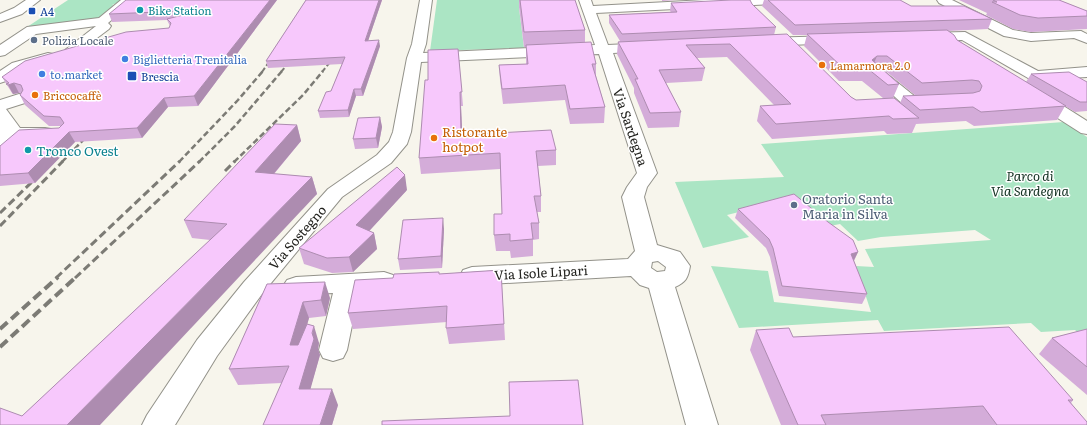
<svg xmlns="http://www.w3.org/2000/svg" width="1087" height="425" font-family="Literata,serif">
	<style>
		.green { fill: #abe5c4 }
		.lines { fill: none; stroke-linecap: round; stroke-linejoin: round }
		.minor-casing { stroke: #93928a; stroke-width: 2 }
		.minor { fill: #fff; fill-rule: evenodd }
		.rail-far3 { stroke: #7c7b75; stroke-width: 2; stroke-dasharray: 5 2.5; stroke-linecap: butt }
		.rail-far2 { stroke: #7c7b75; stroke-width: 2.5; stroke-dasharray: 6 3; stroke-linecap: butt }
		.rail-far1 { stroke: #7c7b75; stroke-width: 3; stroke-dasharray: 8 4; stroke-linecap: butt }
		.rail { stroke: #7c7b75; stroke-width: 4; stroke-dasharray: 10 5; stroke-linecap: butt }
		.wall { fill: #d4acd9 }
		.shaded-wall { fill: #ad8cb0 }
		.building { fill: #f7c8fc; stroke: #ad8cb0 }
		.culture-dot { fill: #0f9aa8; stroke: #fff; stroke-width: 1.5 }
		.transit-dot { fill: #1a4fb4; stroke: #fff; stroke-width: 1.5 }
		.service-dot { fill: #5c6f8a; stroke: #fff; stroke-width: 1.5 }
		.shop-dot { fill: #3f7fe0; stroke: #fff; stroke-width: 1.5 }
		.food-dot { fill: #e8710a; stroke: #fff; stroke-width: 1.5 }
		.labels { text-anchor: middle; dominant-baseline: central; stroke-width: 3; stroke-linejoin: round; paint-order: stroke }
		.far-culture-label { font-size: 11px; fill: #0d838f; stroke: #fff; text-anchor: start }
		.far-transit-label { font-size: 11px; fill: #164399; stroke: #fff; text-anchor: start }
		.far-service-label { font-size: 11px; fill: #4e5e75; stroke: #fff; text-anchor: start }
		.far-shop-label { font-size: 11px; fill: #366cbe; stroke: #fff; text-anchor: start }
		.far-food-label { font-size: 11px; fill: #c56008; stroke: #fff; text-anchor: start }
		.street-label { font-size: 13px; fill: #23231f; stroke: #fff }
		.food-label { font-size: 13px; fill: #c56008; stroke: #fff; text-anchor: start }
		.culture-label { font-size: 13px; fill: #0d838f; stroke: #fff; text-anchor: start }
		.park-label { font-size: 13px; font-style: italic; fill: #123021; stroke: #fff }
		.service-label { font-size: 13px; fill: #4e5e75; stroke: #fff; text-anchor: start }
	</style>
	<rect width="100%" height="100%" fill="#f7f5ec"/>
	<g class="green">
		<path d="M68,0H124L112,5L116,6L98,20L24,29Z"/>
		<path d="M437,0H572L519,8L524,48L430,51Z"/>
		<path d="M1064,122L1087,137V340L1075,330L1041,332L1031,323L884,331L878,320L739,328L711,266L768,271L774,302L871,312L856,266L874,267L865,249L991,240L975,230L881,237L858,241L840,224L825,227L791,199L727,215L749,237L703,248L675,182L784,177L761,144Z"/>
	</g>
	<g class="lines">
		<defs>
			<g id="minor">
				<path d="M26,0H40L22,14L0,22V14L14,8Z"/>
				<path d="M121,0H135L108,23L111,26L109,29L77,53H67L65,50L96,26L36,34L5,55L0,56V45L27,27L99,18Z"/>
				<path d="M420,0H432L426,44L423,53L595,45L579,0H591L593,6L705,0H779L773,4L596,13L608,45L648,43L653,44L655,47L653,50L648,51L613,53L657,173L647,187L644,197L657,245L680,252L690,266C688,278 686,282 675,287L718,425H686L649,288L640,285L631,276L472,285L463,282L460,276L463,270L472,267L628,259L635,251L622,197L627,187L637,173L599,54L421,62L411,132L407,144L391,163L342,197L262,294L217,356L175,425H142L147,415L197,340L244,282L328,189L377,155L389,142L393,132L407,58L412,44ZM658,261L666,267L665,271L657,272L651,268L652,262Z"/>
				<path d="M937,0H952L1013,30L1031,33L1081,31L1087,34V43L1074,38L1031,41L1004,36L939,3Z"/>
				<path d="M965,32L1038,71L1087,67V77L1034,80L1028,78L962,40L924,41L919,40L917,37L919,34L924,33Z"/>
				<path d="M834,36L839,37L841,40L839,43L764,46L759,45L757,42L759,39L764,38Z"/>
				<path d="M48,53L53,54L55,57L53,60L22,69L6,81L0,83V71L12,63Z"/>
				<path d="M877,68L882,70L918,99L920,103L918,107L912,108L906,107L872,76L869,73L872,70Z"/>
				<path d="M1037,92L1043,93L1087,121V134L1081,133L1031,101L1029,97L1031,93Z"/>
				<path d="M19,94L25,95L27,99L25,103L6,109L20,128H45L51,129L54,133L51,137L14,139L9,145L0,146V100Z"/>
				<path d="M384,272L393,275L397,281L393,287L384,290L359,291L347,350L343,358L333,361L323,358L319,350L333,293L296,295L287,292L283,286L287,280L296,277Z"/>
			</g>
		</defs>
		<use href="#minor" class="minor-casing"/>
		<use href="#minor" class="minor"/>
		<g class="rail-far3">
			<path d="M262,72L274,55"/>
			<path d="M281,72L293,58"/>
			<path d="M322,72L335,56"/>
		</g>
		<g class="rail-far2">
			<path d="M62,162L89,134"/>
			<path d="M179,162L238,100L263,71"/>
			<path d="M199,162L235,126L282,71"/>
			<path d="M234,162L303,95L323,71"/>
		</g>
		<g class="rail-far1">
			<path d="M225,171L235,161"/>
			<path d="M0,213L37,177"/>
			<path d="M0,226L63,161"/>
			<path d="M56,278L180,161"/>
			<path d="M75,278L200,161"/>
		</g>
		<g class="rail">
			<path d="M0,329L58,277"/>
			<path d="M0,347L76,277"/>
		</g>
	</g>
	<g class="wall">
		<path d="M277,0L198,106L168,107L142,138L75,142L35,183L0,186V146L59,128L61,126H49L25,105L20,95L21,93H19L13,94L12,93L2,77L169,28L170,26L167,20L112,22L109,14Z"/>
		<path d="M306,0H382L368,41L380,46L363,96H356L349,117L320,118L318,111L331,91L342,64L268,68L266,61Z"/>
		<path d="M519,0H575L585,30V42L596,64V76L605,107L604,123L570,124L565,100L503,104L500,80L499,65L526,64V47H524L519,7Z"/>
		<path d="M662,0H677L662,1Z"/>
		<path d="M764,0L911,6L992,19L988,29L948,31L957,40L1026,82L1031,74L1087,82V111L1075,112L1065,106L1057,120L974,126L966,121L916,124L912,133L887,134L884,131L772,139L757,121L760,106L774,105L727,57L697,58L705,68L702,81L666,83L681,112L679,127L648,128L634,93V88L617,54L618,42L620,41L609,23V15L671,12L670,11L671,3L752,4L776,27L774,35L851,97L856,100L900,103L903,96H916L882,68H881L899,84L893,98H883L862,81H839L804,46L807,35H793L762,6Z"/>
		<path d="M959,0H1059L1087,11V29L1031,32L1013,29L986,15L987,13Z"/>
		<path d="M458,49L463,106H461L462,135L556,150V165L538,166L541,196V212H537L539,223V239L533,240V256L511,258L510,251H496L494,235L502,214L500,169L421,174L419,158L428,80Z"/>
		<path d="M380,117L382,127L378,148L355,149L353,139Z"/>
		<path d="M297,125L301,141L274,174L312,177L317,194L22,416L210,240L192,238L184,220Z"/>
		<path d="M407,190L369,231L374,233L377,249L353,272L332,273L304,264L299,248Z"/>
		<path d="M738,209L858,252L854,261L867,294L862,304L779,296L770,257L766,248L735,218Z"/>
		<path d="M444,229L442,268L400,270L398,259Z"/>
		<path d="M501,270L505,340L449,344L446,328L447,322L353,329L348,313L393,278L439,272V274Z"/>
		<path d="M267,284L330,298L326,316L309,318L307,324L319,343L318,349L320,355L310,389L338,405L332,425H263L282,383L238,385L229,369Z"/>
		<path d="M1087,329V395L1039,354L1052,338Z"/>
		<path d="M756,330L793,337L1073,400L1071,403L1087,425H781L750,350Z"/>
	</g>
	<g class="shaded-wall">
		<path d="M270,0H277L198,106L194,96Z"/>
		<path d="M379,0H382L366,47L365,41Z"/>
		<path d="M379,40L380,46L363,96L361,89Z"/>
		<path d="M877,56L872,68V60Z"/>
		<path d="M14,83L19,93L13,94L8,85Z"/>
		<path d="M354,89L356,96L349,117L348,110Z"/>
		<path d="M460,92L461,106L463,151L461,135Z"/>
		<path d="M164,98L168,107L142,138L137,128Z"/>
		<path d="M380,117L382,127L378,148L376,138Z"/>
		<path d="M297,125L301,141L261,189L255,172Z"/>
		<path d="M69,132L75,142L35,183L28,173Z"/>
		<path d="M405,175L407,190L360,241L356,225Z"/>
		<path d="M312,177L317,194L100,425H67Z"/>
		<path d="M443,218L444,229L442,268L441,256Z"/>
		<path d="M374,233L377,249L353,272L349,257Z"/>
		<path d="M858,252L853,262L851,254Z"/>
		<path d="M325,282L330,298L326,316L321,300Z"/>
		<path d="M303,302L309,318L297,361L290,345Z"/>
		<path d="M314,326L319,343L318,349L320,355L306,405L299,389Z"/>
		<path d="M332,389L338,405L332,425H320Z"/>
	</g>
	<g class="building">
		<path d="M126,0H270L194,96L164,98L137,128L69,132L28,173L0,175V146L19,130L59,128L64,123L60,117L44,116L20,95L23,90L21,85L14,83L8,85L6,84L9,83L2,77L25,61L126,32L169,28L171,23L167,19L183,15L182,11L109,14Z"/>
		<path d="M306,0H379L365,41L379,40L361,89H354L348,110L318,111L326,92L331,91L345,57L266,61Z"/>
		<path d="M520,0H575L585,30L524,32Z"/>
		<path d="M731,0H750L752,4L776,27L622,34L609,15L677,12L671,3Z"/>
		<path d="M768,0H900L911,6H964L992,19L795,25Z"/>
		<path d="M993,0H1059L1087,11V16L1038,18L1020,15L992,2H997Z"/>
		<path d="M947,30L954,35L957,40L1066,106L981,112L973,107L920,110L903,96L973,93L980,91L982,86L979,81L972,80L922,83L887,56H877L872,60L899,84L888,85L867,68H843L807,34Z"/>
		<path d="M787,34L851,97L856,100L894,98L919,118L893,119L889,116L776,124L760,106L791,104L730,44L686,45L705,68L659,70L681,112L650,113L635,79H638L618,42Z"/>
		<path d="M591,42L596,64H592L605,107L570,109L565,85L502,89L499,65L528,64L526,45Z"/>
		<path d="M458,49L462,92H460L461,135L551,130L556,150L536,151L541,196H534L539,223H531L533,239L510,241V234L494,235V214H502L500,153L419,158L425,80H428V50Z"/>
		<path d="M1069,72L1087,82V102H1080L1031,74Z"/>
		<path d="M380,117L376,138L353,139L358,118Z"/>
		<path d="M275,124L297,125L255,172L312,177L67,425H0V408L22,416L227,224L184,220Z"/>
		<path d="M397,167L405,175L356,225L374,233L349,257L327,258L299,248Z"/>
		<path d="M794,194L828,222L853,240L858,252L851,254L867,294L782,286L773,248L769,239L738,209Z"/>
		<path d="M443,218L441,256L398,259L403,220Z"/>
		<path d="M501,270L504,324L446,328L447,306L348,313L355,280L393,278L394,274L439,272V274Z"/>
		<path d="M325,282L321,300L303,302L290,345H298L307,324L314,326L312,333L314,339L299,389H332L320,425H263L289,366L229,369L267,284Z"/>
		<path d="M1009,327L1073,400H1068L1087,422V425H997L983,406L821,415L826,425H798L756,330L789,328L793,337Z"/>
		<path d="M1087,329V367L1052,338Z"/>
		<path d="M578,380L583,425H382V421L510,416L509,382Z"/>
	</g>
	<g class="culture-dot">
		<circle cx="140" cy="10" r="4"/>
		<circle cx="28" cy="150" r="4"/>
	</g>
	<g class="transit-dot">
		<rect x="28" y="7" width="8" height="8" rx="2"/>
		<rect x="127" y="71" width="10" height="10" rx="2"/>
	</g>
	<g class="service-dot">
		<circle cx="34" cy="40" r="4"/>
		<circle cx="794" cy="205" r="4"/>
	</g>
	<g class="shop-dot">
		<circle cx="125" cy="59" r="4"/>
		<circle cx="42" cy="74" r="4"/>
	</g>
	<g class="food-dot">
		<circle cx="822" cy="65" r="4"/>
		<circle cx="35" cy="95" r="4"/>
		<circle cx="434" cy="138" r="4"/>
	</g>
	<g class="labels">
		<g class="far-culture-label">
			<text x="148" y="10">Bike Station</text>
		</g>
		<g class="far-transit-label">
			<text x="40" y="11">A4</text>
			<text x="141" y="76">Brescia</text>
		</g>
		<g class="far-service-label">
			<text x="42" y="40">Polizia Locale</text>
		</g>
		<g class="far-shop-label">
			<text x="133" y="59">Biglietteria Trenitalia</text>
			<text x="50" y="74">to.market</text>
		</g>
		<g class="far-food-label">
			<text x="830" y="65">Lamarmora 2.0</text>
			<text x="43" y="95">Briccocaffè</text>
		</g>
		<g class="street-label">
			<text transform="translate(631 127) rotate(71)">Via Sardegna</text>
			<text transform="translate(297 237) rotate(-49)">Via Sostegno</text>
			<text transform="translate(541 272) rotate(-3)">Via Isole Lipari</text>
		</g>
		<g class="food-label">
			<text x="442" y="131">Ristorante<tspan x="442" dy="15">hotpot</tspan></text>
		</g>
		<g class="culture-label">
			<text x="36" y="150">Tronco Ovest</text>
		</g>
		<g class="park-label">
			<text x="1030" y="175">Parco di<tspan x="1030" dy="15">Via Sardegna</tspan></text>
		</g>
		<g class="service-label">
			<text x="802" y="198">Oratorio Santa<tspan x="802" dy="15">Maria in Silva</tspan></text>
		</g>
	</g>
</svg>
